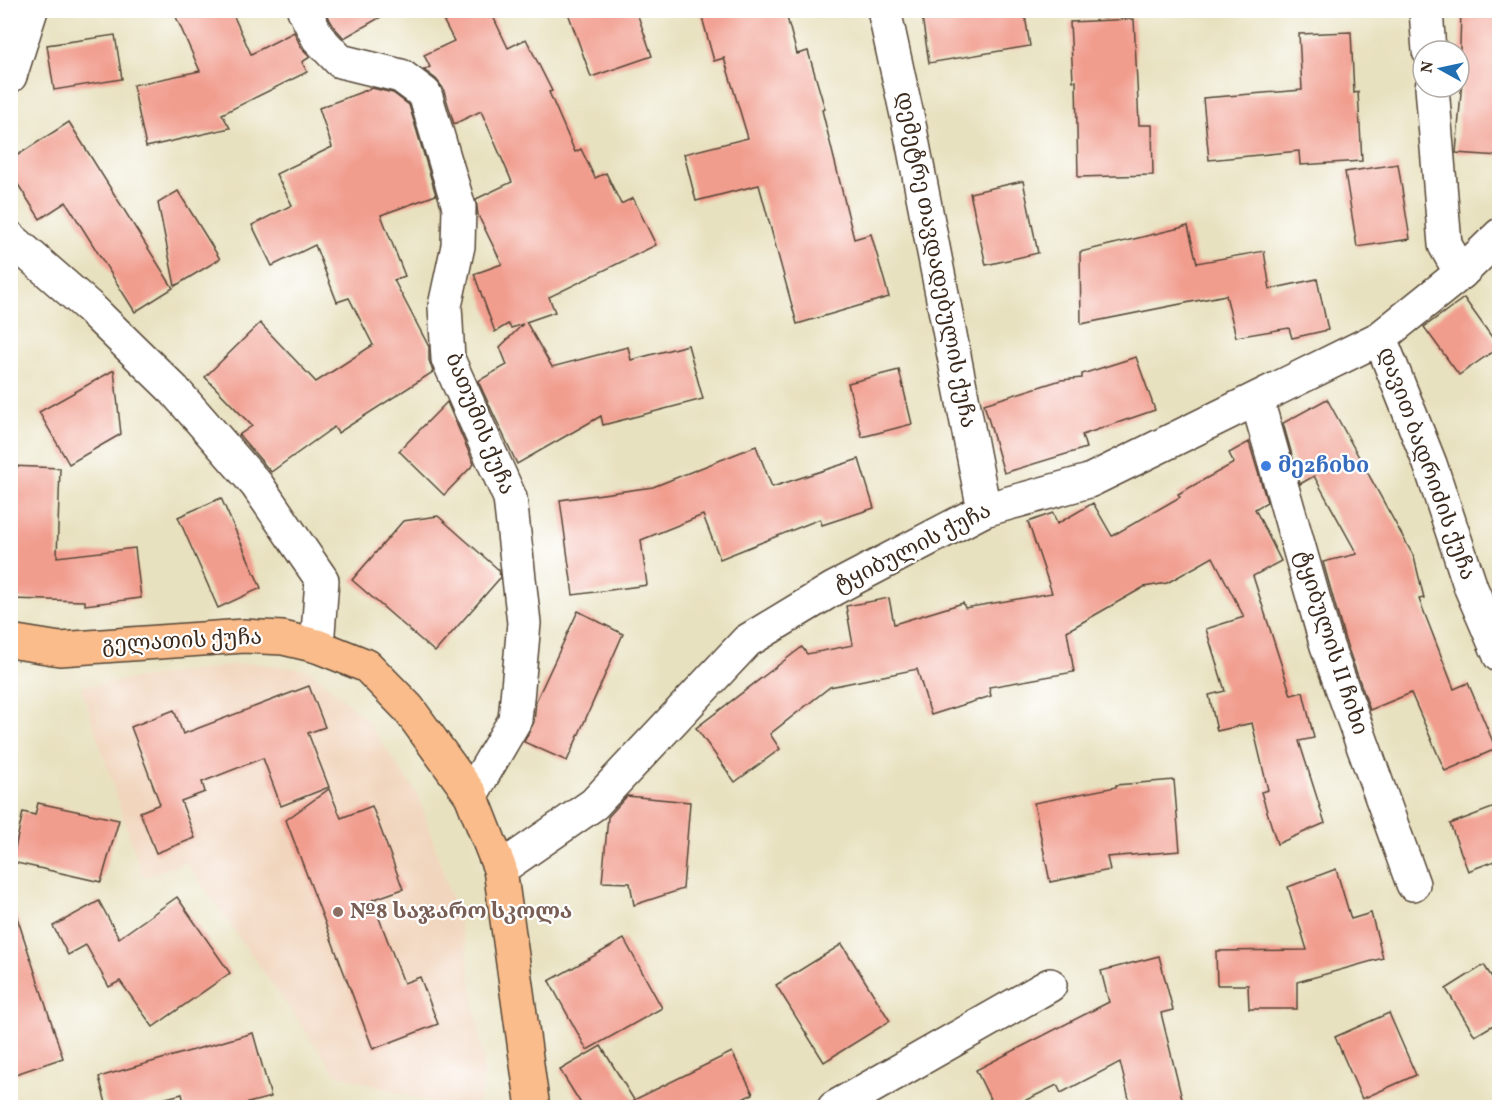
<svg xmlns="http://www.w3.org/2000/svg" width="1510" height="1118" font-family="Vollkorn,'Noto Serif Georgian',serif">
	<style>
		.built { fill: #f1d5bd }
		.building { fill: #f19d8e }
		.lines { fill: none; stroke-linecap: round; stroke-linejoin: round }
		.minor-casing { stroke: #554536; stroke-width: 36 }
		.major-casing { stroke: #554536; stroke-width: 36 }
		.minor { stroke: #fff; stroke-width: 33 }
		.major { stroke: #f9bc8a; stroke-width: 33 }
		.shop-dot { fill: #3f7fe0; stroke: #fff; stroke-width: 2 }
		.education-dot { fill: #8d6e63; stroke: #fff; stroke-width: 2 }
		.labels { text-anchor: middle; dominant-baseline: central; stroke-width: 4.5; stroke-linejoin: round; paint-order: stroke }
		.street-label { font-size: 22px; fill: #3b2a1e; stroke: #fff }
		.shop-label { font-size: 22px; font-weight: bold; fill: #366cbe; stroke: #fff; text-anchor: start }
		.education-label { font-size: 22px; font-weight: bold; fill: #785e54; stroke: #fff; text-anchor: start }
	</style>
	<rect width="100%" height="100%" fill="#fff"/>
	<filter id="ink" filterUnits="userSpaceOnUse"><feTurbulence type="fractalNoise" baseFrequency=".0167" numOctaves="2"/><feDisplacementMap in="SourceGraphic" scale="12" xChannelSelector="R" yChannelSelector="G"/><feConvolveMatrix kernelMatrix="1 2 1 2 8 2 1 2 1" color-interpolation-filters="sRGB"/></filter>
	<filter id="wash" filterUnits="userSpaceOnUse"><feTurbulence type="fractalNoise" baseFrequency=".008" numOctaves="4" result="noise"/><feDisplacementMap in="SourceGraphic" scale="24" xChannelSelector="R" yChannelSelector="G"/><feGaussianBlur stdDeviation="1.35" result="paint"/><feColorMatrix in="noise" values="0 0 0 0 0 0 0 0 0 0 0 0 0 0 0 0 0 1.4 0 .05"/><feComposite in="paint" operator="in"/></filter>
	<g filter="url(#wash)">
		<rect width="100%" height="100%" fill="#e8e1bf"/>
		<path class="built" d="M251,663L309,670L365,718L419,797L466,946L485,1072L478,1107H444L335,1073L186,862L143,878L81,686Z"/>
		<g id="blocks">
			<g class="building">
				<path d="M173,10H231L251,54L294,32L301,47L310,57L302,62L307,72L222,114L230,128L146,147L133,85L200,71Z"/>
				<path d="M337,10H393L344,38L334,27L327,15Z"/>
				<path d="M438,10H490L508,48L526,39L552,91L549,92L575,152L581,149L595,178L606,173L621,204L633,198L656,245L549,297L555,312L526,322L552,367L628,347L631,360L688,345L703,399L603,425L601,416L517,464L478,381L507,365L500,347L523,324L511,328L508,324L495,332L474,274L502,264L478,215L476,199L512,182L481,111L454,124L443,88L436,79L424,70L430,67L424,55L454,41Z"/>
				<path d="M567,10H636L652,56L591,77Z"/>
				<path d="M700,10H785L797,54L808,51L825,109L822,110L854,239L871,234L889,297L797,324L759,185L696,201L684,154L748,138L724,58L714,61Z"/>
				<path d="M921,10H1024L1030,46L929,63Z"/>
				<path d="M1461,10H1500V156L1456,153L1462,80L1459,79Z"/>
				<path d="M1134,19L1139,125H1152L1153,175L1078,177L1076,81H1073L1070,22Z"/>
				<path d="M1351,32L1354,93L1358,92L1362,161L1300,165L1299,151L1209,160L1203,98L1302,90L1299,34Z"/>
				<path d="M115,35L122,79L54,90L47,45Z"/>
				<path d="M372,88L393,93L409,105L436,195L381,215L405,276L394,280L429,347V360L433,372L338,433L334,427L271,472L239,435L252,426L205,377L260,323L316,382L373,345L349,298L337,302L315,245L272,266L252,225L292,205L276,174L332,147L319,108Z"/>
				<path d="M69,122L173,288L135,312L66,202L40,219L10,172V160Z"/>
				<path d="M1398,164L1410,239L1357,247L1345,172Z"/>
				<path d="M1023,181L1038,253L986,265L970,193Z"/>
				<path d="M178,191L220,259L175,286L158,203Z"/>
				<path d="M1188,226L1197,263L1264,251L1270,289L1317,279L1328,330L1292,338L1289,328L1236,337L1226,295L1081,324L1080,252Z"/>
				<path d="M1464,298L1499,347L1459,375L1424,327Z"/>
				<path d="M1136,357L1155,410L1082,435L1086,448L1004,473L984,404L1061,380L1082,378V374Z"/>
				<path d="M114,370L121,434L69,464L39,412Z"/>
				<path d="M899,370L912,424L862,437L848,383Z"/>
				<path d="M1327,399L1414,557L1424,598L1419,599L1454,689L1468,683L1496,749L1445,771L1411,693L1370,710L1345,640L1323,562L1357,554L1314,476L1300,484L1283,423Z"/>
				<path d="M447,402L474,464L444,495L399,451Z"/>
				<path d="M1249,442L1267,502L1255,509L1281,561L1253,576L1291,695L1303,692L1314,738L1299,741L1325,823L1277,844L1261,792L1268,790L1252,723L1217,731L1209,695L1225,691L1206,629L1244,617L1213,557L1167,583L1144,587L1067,631L1074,672L989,687L991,696L931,715L917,669L830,687L770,734L780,749L735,782L696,728L802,647L807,654L853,645L846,606L889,598L894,624L963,603L965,608L1052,593L1028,522L1053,513L1057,524L1093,503L1112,536L1180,497L1178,494L1234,463L1229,453Z"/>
				<path d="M756,446L772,487L859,459L874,508L822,525L820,519L720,559L703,515L641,540L647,585L573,595L560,500L653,487Z"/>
				<path d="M10,466L60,468L57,557L135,548L141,598L85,605V601L10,599Z"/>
				<path d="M221,498L261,588L218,608L178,517Z"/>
				<path d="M438,516L499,570L500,578L435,652L352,580L403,521Z"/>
				<path d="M578,611L623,634L567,761L524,742L534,722L536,701Z"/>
				<path d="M309,686L325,727L308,733L329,787L281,806L263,758L202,782L205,792L181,801L195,838L156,853L140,812L160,804L131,727L174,710L183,734Z"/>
				<path d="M1174,780L1180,851L1107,857L1110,870L1050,882L1034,803L1116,787V785Z"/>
				<path d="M329,789L341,818L372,806L403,889L372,900L404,983L420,977L438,1024L373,1049L286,820Z"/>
				<path d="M627,796L690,802L683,889L634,905L630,883L602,882L608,817Z"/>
				<path d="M38,803L119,820L101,882L12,862L23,812L35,815Z"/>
				<path d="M1500,805V859L1468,871L1450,824Z"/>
				<path d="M1336,869L1351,919L1371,913L1383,958L1297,982V1009H1249L1248,985H1217L1216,951L1307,950L1288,887Z"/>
				<path d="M177,897L230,973L153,1027L120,981L109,987L86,945L68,955L53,926L99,901L119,938Z"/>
				<path d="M16,914L63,1058L10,1076V915Z"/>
				<path d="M624,939L662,1008L587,1050L549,981Z"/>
				<path d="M842,944L890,1021L824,1062L776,985Z"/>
				<path d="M1159,956L1173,1010L1161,1013L1184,1107H1131L1120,1062L1061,1093L1057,1085L1012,1107H994L976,1070L1109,1002L1101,971Z"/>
				<path d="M1484,965L1500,990V1021L1475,1036L1446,989Z"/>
				<path d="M1389,1013L1416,1075L1362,1099L1335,1037Z"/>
				<path d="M253,1033L271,1097L233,1107H185L182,1094L131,1107H107L99,1077Z"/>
				<path d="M601,1046L634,1100L732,1052L753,1094L726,1107H583L560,1070Z"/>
			</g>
		</g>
	</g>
	<g filter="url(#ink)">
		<use href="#blocks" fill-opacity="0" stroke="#554536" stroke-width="1.5"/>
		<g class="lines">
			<defs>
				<g id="minor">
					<path d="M304,10L318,38L340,61L401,76L425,94L459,207L458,246L445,306L448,359L510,498L524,623L515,720L471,795"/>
					<path d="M884,10L910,129L984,510"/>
					<path d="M1426,10L1429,51"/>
					<path d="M10,76L31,10"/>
					<path d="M1432,87L1445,245L1461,273"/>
					<path d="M10,238L89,307L174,390L257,485L322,580L317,646"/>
					<path d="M1380,338L1430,464L1471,588L1500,656"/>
					<path d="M1257,400L1327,646L1413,884"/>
					<path d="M500,869L594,804L747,641L833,589L984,510L1089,481L1380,338L1461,273L1500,235"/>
					<path d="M834,1108L1050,985"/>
				</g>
				<path id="major" d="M10,641L60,649L244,636L283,638L317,646L367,666L408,708L471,795L500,869L533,1108"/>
			</defs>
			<use href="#minor" class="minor-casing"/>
			<use href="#major" class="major-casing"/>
			<use href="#minor" class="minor"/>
			<use href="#major" class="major"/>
		</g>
	</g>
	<circle class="shop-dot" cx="1266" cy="466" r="6"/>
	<circle class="education-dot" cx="338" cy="912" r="6"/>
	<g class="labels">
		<g class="street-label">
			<text transform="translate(935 260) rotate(79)">დემეტრე თავდადებულის ქუჩა</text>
			<text transform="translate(479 424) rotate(68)">ბათუმის ქუჩა</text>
			<text transform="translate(1426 464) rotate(70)">დავით ბადრიძის ქუჩა</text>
			<text transform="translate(913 549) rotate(-27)">ტყიბულის ქუჩა</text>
			<text transform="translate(182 642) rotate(-3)">გელათის ქუჩა</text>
			<text transform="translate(1330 643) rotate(72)">ტყიბულის II ჩიხი</text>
		</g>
		<g class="shop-label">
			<text x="1278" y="466">მე2ჩიხი</text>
		</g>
		<g class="education-label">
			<text x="350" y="912">№8 საჯარო სკოლა</text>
		</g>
	</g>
	<rect width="1510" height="1118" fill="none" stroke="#fff" stroke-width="36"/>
	<g transform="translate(1441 69) rotate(278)"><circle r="28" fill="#ffffff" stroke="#b1aaa5" stroke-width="1.5"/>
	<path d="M0-4.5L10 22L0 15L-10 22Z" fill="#1f6fb2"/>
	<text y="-9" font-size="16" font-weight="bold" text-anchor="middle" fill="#3b2a1e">N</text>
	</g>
</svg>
